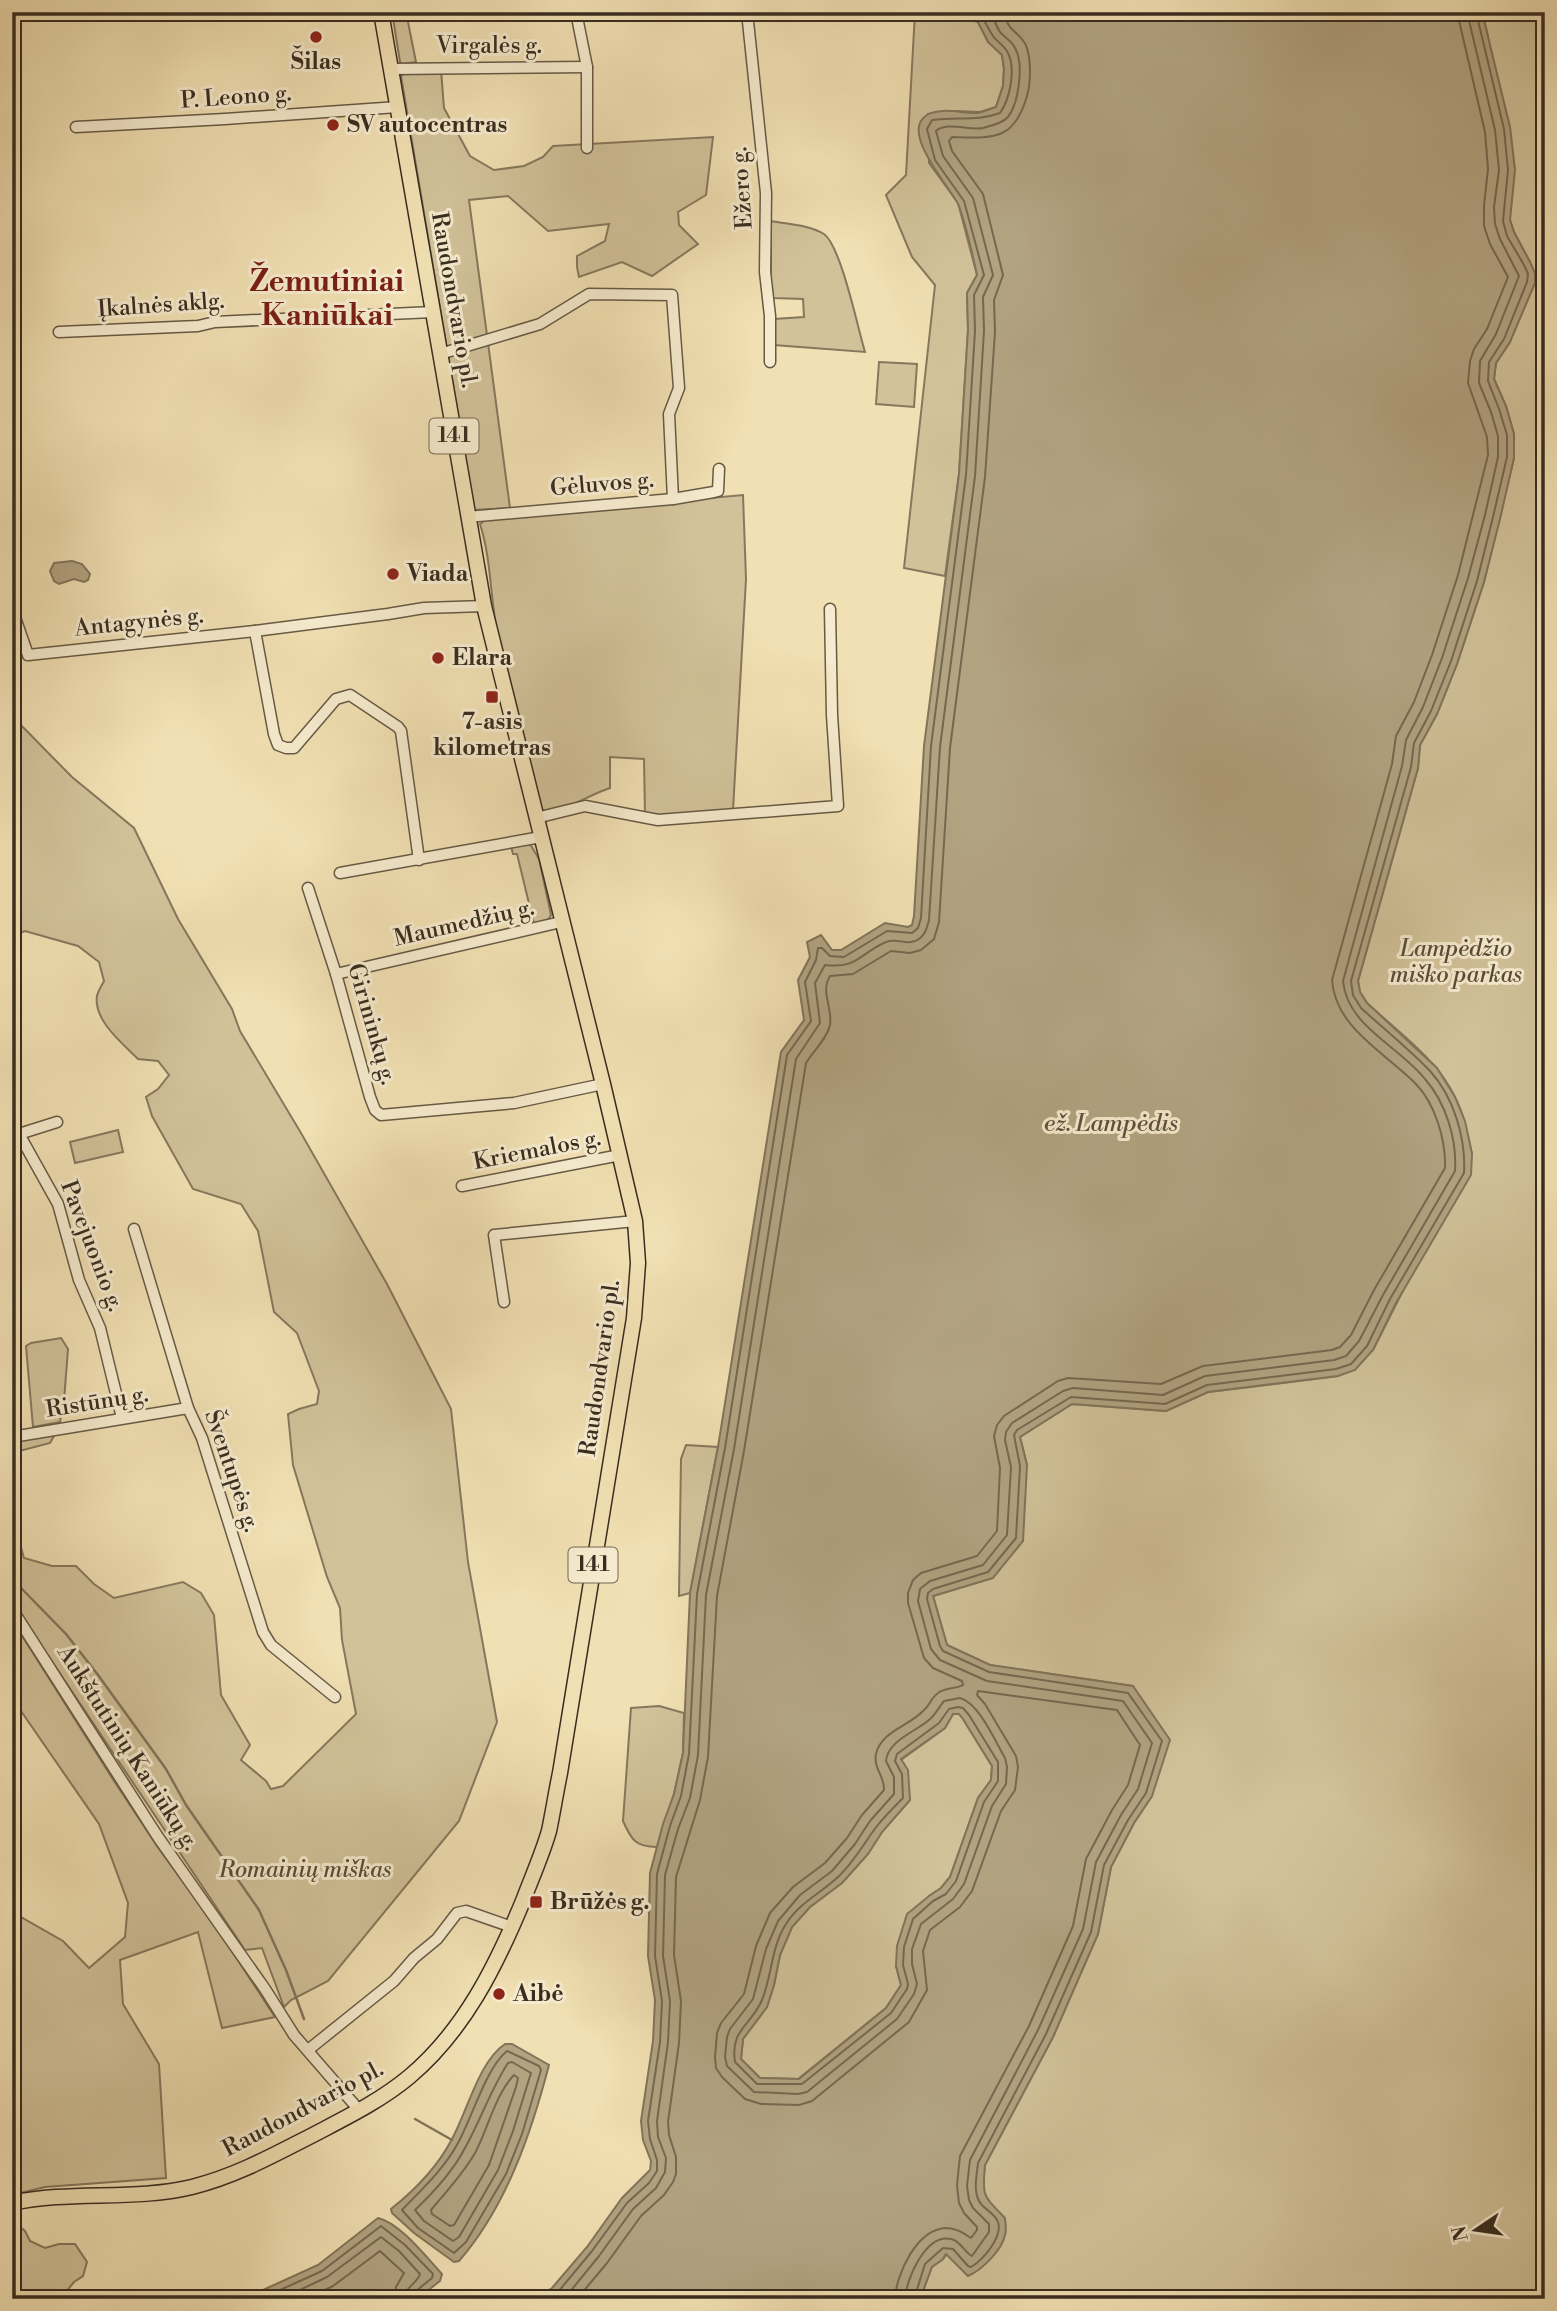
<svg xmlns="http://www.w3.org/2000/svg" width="1557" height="2311" font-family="'Libre Bodoni',serif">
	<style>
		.green { fill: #d2c29a; stroke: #86785d; stroke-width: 2 }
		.water { fill: #b2a381; stroke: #82745a; stroke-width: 2; fill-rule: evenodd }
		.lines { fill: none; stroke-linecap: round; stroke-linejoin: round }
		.shore { stroke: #766850; stroke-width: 2 }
		.stream { stroke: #82745a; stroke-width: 2.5 }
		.minor-casing { stroke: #675a45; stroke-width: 13 }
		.major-casing { stroke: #392d20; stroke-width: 17 }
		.minor { stroke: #f6ebce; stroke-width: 10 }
		.major { stroke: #f1e0b3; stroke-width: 14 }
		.poi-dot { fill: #8f2418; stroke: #f6ebce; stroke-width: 2.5 }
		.labels { text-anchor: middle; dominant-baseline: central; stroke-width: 6; stroke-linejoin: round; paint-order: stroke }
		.shield { fill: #f6ebce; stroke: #726654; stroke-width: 2 }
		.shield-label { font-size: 21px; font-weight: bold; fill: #392d20 }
		.street-label { font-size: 23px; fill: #392d20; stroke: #f6ebce }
		.poi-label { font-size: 23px; font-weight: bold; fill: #392d20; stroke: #f6ebce; text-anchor: start }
		.park-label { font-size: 23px; font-style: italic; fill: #584b38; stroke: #f6ebce }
		.water-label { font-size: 24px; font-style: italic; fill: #5d503d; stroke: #f6ebce }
		.district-label { font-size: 30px; font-weight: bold; fill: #7a1f14; stroke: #f6ebce }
	</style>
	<rect width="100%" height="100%" fill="#f1e0b3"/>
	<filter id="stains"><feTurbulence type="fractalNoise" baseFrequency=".00286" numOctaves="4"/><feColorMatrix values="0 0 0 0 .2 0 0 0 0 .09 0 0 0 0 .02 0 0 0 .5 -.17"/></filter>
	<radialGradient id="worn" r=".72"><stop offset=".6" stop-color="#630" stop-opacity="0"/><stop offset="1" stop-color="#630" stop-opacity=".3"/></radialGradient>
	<g class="green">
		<path d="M392,12H406L416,62L402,64L400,62Z"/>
		<path d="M915,12H950L978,22L988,42L1002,55L1004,69L1003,86L996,107L980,112L956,111L928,114L929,163L958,203L977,275L967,293L968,330L959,474L945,576L904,568L935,285L912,257L886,195L906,175Z"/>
		<path d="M1482,12H1545V2299H920L932,2266L942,2260L947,2254L949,2255L985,2197L983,2187L985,2165L1053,2037L1098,1934L1111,1867L1134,1823L1152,1796L1132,1686L990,1665L947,1645L933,1596L993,1578L1027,1465L1020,1437L1072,1404L1166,1411L1208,1392L1338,1376L1373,1350L1472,1154C1468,1135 1464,1115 1455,1097C1437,1059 1398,1032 1367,1003L1360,992L1358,981L1418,768L1420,745L1437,714L1457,664L1484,582L1514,458V434L1506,406L1494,379L1496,363L1510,342L1530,262L1514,232L1510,220L1488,36Z"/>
		<path d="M441,70L444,108L470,156L494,170L524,166L543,157L553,146L713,137L706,195L678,212L679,225L698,244L652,276L622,262L579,277L577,267V256L605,241L609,224L548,231L508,196L469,200L510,508L474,510L401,76L410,71Z"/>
		<path d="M771,221C787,224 810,225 824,234C841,246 858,329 865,352L774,345V319L804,317L803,299L773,298L771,292Z"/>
		<path d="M879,362L917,364L914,407L876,404Z"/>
		<path d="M743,495L746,579L733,810L645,816L644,759L610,757V788C585,796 569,812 541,810C526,751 509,691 497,631C490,595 491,558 480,524L488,518Z"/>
		<path d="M12,716L72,777L134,828L178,919L232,1009L240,1031L301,1133L387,1284L451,1409L468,1562L497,1722L459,1821L328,1981L291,2000L284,2007L262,1948L245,1950L12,1602V1505L16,1530L24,1558L52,1566H76L94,1584L114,1598L183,1582L201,1593L214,1615L221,1695L250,1745L241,1760L266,1781L271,1789L283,1786L356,1714L342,1640L340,1608L327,1577L293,1465L288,1414L299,1409L317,1404L319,1391L297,1333L274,1312L258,1231L241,1204L193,1189L152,1116L146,1097L158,1089L169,1075L158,1061L138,1059C123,1044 93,1020 97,996C98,991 102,985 104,981L99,962L78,946L25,931L12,936Z"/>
		<path d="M530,844L539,859L551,915L548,920L534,924L517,854H513L511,846Z"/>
		<path d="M118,1130L123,1152L75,1163L70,1142Z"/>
		<path d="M61,1338L68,1349L64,1401L60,1422L33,1427L26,1346L31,1343Z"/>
		<path d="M46,1435L54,1436L50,1443L12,1453V1440Z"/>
		<path d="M686,1445L718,1447L690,1593L679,1596L681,1459Z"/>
		<path d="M12,1620L114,1781L159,1849L212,1921L275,2017L222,2028L198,1932L120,1960L123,2004L159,2064L166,2178L45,2187L12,2195V1912L63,1941L89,1968L125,1937L128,1903L99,1824L12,1698Z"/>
		<path d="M659,1706L684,1713L683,1753L674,1794L657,1847C635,1847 631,1839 623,1821L631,1708Z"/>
		<path d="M953,1714H959L963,1719L992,1766L991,1780L978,1798L950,1877L941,1888L929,1896L896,1966L901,1985L886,2008L798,2079L760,2078L741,2059L743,2039L767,2007L774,1985L780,1955L792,1927L810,1907L842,1883L868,1854L882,1832L910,1800L901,1760L945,1728Z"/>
		<path d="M15,2223L25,2231L30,2241L45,2248L59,2244H75L87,2262L83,2276L74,2282L65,2293L66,2299H41L12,2286V2224Z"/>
	</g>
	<g class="water">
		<path d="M950,12H1482L1510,127L1515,170L1510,220L1514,232L1530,262L1535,273V283L1510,342L1496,363L1494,379L1506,406L1514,434V458L1500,519L1484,582L1457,664L1437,714L1420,745L1418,768L1358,981L1360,992L1367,1003L1437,1068L1455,1097L1465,1121L1472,1154L1471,1175L1396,1303L1373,1350L1355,1370L1338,1376L1208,1392L1166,1411L1072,1404L1020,1437L1027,1465L1023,1541L993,1578L933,1596L947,1645L990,1665L1133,1686L1170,1740L1152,1796L1134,1823L1111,1867L1098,1934L1053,2037L985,2165C982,2197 983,2195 1005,2218C1005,2222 1007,2230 1005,2235C1002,2250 982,2270 968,2276L946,2254L942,2260L932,2267L920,2299H535L552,2288L587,2247L622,2198L650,2170L651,2161L643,2140L641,2121L653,2041L655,2000L648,1956L650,1873L663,1824L674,1794L683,1753L690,1593L718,1447L781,1052L804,1020L798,980L810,957L807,942L821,935L832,950H841L885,923L908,927L912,925L914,916L924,746L959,474L968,330L967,293L977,275C972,252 967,228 959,206C953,190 898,132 927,115C940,107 960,113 975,113C982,113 989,109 996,107L1003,86L1004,69L1002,55L988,42L978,22ZM953,1714H959L963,1719L992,1766L991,1780L978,1798L950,1877L941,1888L929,1896L907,1914L897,1946L896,1966L901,1985L886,2008L799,2079L760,2078L741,2059L743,2039L767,2007L774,1985L780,1955L792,1927L810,1907L842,1883L868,1854L882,1832L910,1800L908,1770L901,1759L945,1728Z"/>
		<path d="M72,561L82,564L90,574L88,580L84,582L74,579L59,584L54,581L50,571L54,563Z"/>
		<path d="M505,2044H512L549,2065C531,2134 506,2207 459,2261L454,2262L414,2233L392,2213L391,2209C415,2190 438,2166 452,2139C467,2112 479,2061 505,2044Z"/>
		<path d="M378,2218C400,2223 427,2258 442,2274L440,2281L417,2299H243L318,2265Z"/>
	</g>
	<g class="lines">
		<g class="shore">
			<path d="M960,1698C979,1703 995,1741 1005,1758L1007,1767L1006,1784L992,1806L964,1884L953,1899L921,1924L912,1949V1964L917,1984L914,1994L897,2019L807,2092L798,2094L754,2092L727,2066L725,2057L727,2037L730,2029L753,1999L766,1949L778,1921L800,1895L832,1871L855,1844L870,1821L894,1794V1777L886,1761C888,1740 916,1732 930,1719C936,1714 939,1707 944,1701Z"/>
			<path d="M958,1707L963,1708L969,1715L998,1762V1781L984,1802L956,1881L946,1894L933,1901L913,1919L904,1947L903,1965L908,1984L907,1989L891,2013L802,2084H757L735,2062C730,2029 751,2026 762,2000C772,1976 771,1947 786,1924C799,1903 821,1893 838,1877C854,1862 864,1843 877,1826C885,1816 894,1807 903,1798L902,1774L895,1761L897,1754L939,1723L949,1709Z"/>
			<path d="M507,2051L539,2066L541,2070L522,2134L506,2174L466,2242L454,2253L418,2228L402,2210C422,2189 444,2169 458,2143C472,2118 486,2068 507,2051Z"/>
			<path d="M512,2062L531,2073L513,2131L498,2170L459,2237L453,2241L424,2221L415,2210C434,2192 454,2170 466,2146C481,2119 491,2089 508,2063Z"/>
			<path d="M514,2075L518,2078L516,2087L489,2165L454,2225L450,2226L432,2214L431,2210C446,2192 463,2174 475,2153C487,2131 496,2093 514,2075Z"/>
			<path d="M260,2299L322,2271L381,2226L405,2245L433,2274L432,2278L416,2291L414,2299"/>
			<path d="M281,2299L327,2277L381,2237L399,2251L420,2274C417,2284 405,2286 405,2299"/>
			<path d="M306,2299L333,2286L380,2251L404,2273L396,2287L394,2299"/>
			<path d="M548,2299L558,2292L592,2251L627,2203L649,2183L657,2171V2160L650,2139L648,2121L660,2042L662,2001L655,1956L657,1874L670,1826L681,1796L689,1754L697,1594L725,1448L787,1055L811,1021L805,982L816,960L818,948H822L830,956L844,957L887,931L912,933L918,928L921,918L931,746L966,475L975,331L974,295L984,275L964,201L935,160L927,129L932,120C957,116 976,122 1000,113C1010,99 1016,69 1008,53C1005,46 997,42 993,36C984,23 987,18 971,12"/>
			<path d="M564,2299L599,2256L633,2209L656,2188L665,2172L666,2158L658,2137L657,2121L668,2042L670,2001L663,1956L665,1875L678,1829L690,1798L698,1755L706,1595L734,1449L796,1059L820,1023L815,983L825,965C858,969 860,953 886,942C897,937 908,947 919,939C926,934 927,927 929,920L940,747L975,476L984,331L983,297L993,275L973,198L943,156L936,131C947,121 969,131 983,128C991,126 1003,123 1008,117C1019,103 1024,63 1015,48C1012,41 1005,38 1000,32C996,26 994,18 990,12"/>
			<path d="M577,2299L607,2263L641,2216L664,2195L673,2182L676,2174V2157L669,2135L668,2122L679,2043L681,2001L674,1955L676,1877L700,1800L708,1757L717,1596L744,1451L806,1063C813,1051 827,1039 830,1025C833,1008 820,992 830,976L853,974L891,951L910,953L921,950L934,939L939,922L950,748L985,477L995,332L994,300L1003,275L983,194L952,151L949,141L952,137C994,138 1014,141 1027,96C1031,81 1031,62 1027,48C1024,38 1016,34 1010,27C1007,23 1005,17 1002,12"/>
			<path d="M895,2299C896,2274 917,2229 946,2228C956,2228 963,2233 971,2238L977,2230V2227L964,2213L959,2203L957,2185L960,2156L1029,2026L1073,1926L1086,1859L1112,1810L1128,1785L1140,1745L1117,1710L978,1691L977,1695L985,1704L1016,1756L1018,1767L1015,1790L1001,1811L972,1891L960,1907L930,1930L923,1951L927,1990L909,2022L812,2101L799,2105L761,2104L745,2099L722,2077L716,2068L715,2057L717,2033L721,2023L744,1994L756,1946L770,1913L793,1887L825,1863L847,1838L862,1815L884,1790C885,1777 873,1768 876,1754C881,1731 910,1726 924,1710C930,1705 931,1698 938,1693C946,1687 956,1689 963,1685L962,1681L933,1668L924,1658L908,1603V1593L913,1580L921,1573L977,1556L997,1531L1000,1468L994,1436L997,1425L1004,1416L1058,1381L1068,1378L1161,1384L1203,1366L1332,1350L1340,1347L1351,1335L1374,1290L1445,1168C1446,1140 1435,1103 1415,1083C1384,1052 1335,1027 1332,980L1392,764L1396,736L1414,702L1432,655L1458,575L1488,455L1487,437L1468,383L1470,361L1474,349L1487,329L1508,277L1490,244L1484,226V206L1488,169L1485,132L1457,12"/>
			<path d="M905,2299C906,2279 926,2233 951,2239C961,2241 964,2252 972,2256L989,2232V2224L973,2208L969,2200L967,2186L970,2160L1038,2030L1083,1929L1096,1862L1121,1815L1138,1789L1152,1743L1123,1701L987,1681L940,1660L931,1649L918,1601L920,1589L930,1581L983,1565L1007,1535L1011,1467L1005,1440L1006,1432L1012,1423L1063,1391L1073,1388L1163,1395L1205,1376L1334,1360L1346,1356L1359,1341L1383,1295L1455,1171C1457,1139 1446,1103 1425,1079C1399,1046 1347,1026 1343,981L1402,766L1406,740L1423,707L1442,658L1468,578L1485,515L1498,457V436L1491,412L1479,383L1480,361L1496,334L1519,276L1500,239L1495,224L1494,207L1499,170L1495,130L1467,12"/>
			<path d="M914,2299L925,2264L943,2248L953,2249L968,2266L971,2267C983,2260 1003,2237 998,2222C995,2213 983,2209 979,2201C973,2190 977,2174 978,2163L1046,2034L1091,1932L1104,1865L1128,1820L1146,1793L1162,1741L1128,1693L989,1672L943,1651L940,1646L927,1599L928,1593L933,1589L988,1572L1016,1538L1020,1466L1014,1435L1017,1430L1071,1397L1165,1404L1207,1385L1336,1369L1351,1364L1367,1346L1390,1299L1464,1173C1466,1139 1454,1097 1430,1071C1409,1049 1384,1029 1361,1008L1353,995L1351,981L1411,767L1414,743L1431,711L1451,661L1477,581L1493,517L1507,457V435L1499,409L1488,381L1489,362L1504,339L1527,282L1528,274L1524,265L1507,236L1503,221L1508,170L1504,129L1476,12"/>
		</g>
		<g class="stream">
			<path d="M12,1574L22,1589L66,1634L98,1675L166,1769L186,1805L259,1910L286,1970L304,2019"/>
			<path d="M415,2119L452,2140"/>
		</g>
		<defs>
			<g id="minor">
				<path d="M576,12L587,67V148"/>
				<path d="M747,12L766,193L765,272L770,316V362"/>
				<path d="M391,69L587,67"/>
				<path d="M76,127L225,119L398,107"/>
				<path d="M59,332L198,326L215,322L433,312"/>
				<path d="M440,354L540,324L589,294L672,295L679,388L669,414L673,499"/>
				<path d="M467,517L673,499L714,492L718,491L719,469"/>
				<path d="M12,609L28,655L255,631L388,614L424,608L484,606"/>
				<path d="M255,631L274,734L278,745L286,748H294L336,699L350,695L398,727L401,731L419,860"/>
				<path d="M536,818L585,806L658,820L838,806L832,715L830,609"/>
				<path d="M340,873L541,837"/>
				<path d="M308,888L336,974L370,1097L375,1110L381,1115L514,1103L603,1084"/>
				<path d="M336,974L561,922"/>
				<path d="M57,1122L19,1134L58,1204L79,1280L100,1328L122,1418"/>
				<path d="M462,1186L620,1155"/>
				<path d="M134,1229L188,1408L202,1438L263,1632L271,1645L335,1697"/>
				<path d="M504,1302L494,1235L635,1221"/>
				<path d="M12,1437L188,1408"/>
				<path d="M12,1609L158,1837L265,1989L294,2035L359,2110"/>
				<path d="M308,2050L394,1981L414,1958L437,1939L457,1913L466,1911L512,1927"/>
			</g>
			<path id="major" d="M12,2203C71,2190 133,2201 192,2187C235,2176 270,2157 309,2137C343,2119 379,2102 409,2077C464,2031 496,1966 523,1901C532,1877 542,1855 549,1831C553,1812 556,1792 560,1773L634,1318L638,1263L635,1221L603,1084L484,606L381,12"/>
		</defs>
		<use href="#minor" class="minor-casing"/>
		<use href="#major" class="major-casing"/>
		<use href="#minor" class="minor"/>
		<use href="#major" class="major"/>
	</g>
	<g class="poi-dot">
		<circle cx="316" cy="37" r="7"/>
		<circle cx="333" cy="125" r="7"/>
		<circle cx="393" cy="574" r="7"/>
		<circle cx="438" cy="658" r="7"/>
		<rect x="485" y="690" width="14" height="14" rx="3.5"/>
		<rect x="529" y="1895" width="14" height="14" rx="3.5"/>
		<circle cx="499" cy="1994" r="7"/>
	</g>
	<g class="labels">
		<g class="shield">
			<rect x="429.5" y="418.5" width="49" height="35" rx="5"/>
			<rect x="568.5" y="1547.5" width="49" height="35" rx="5"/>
		</g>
		<g class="shield-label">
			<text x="454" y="436">141</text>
			<text x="593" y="1565">141</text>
		</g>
		<g class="street-label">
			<text x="489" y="46">Virgalės g.</text>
			<text transform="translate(236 97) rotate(-4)">P. Leono g.</text>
			<text transform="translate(742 188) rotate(-94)">Ežero g.</text>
			<text transform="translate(454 300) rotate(80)">Raudondvario pl.</text>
			<text transform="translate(161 305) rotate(-4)">Įkalnės aklg.</text>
			<text transform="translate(602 484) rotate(-5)">Gėluvos g.</text>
			<text transform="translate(139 622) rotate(-6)">Antagynės g.</text>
			<text transform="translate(464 923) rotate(-13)">Maumedžių g.</text>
			<text transform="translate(372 1024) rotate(74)">Girininkų g.</text>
			<text transform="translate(537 1150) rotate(-11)">Kriemalos g.</text>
			<text transform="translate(92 1246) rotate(69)">Pavejuonio g.</text>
			<text transform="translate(600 1368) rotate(-82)">Raudondvario pl.</text>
			<text transform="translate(97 1402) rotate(-9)">Ristūnų g.</text>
			<text transform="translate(232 1471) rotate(71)">Šventupės g.</text>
			<text transform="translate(128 1748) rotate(57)">Aukštutinių Kaniūkų g.</text>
			<text transform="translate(303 2109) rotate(-28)">Raudondvario pl.</text>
		</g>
		<g class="poi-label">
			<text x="316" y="62" text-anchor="middle">Šilas</text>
			<text x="347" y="125">SV autocentras</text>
			<text x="407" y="574">Viada</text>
			<text x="452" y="658">Elara</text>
			<text x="492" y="722" text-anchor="middle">7-asis<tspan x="492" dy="26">kilometras</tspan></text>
			<text x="550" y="1902">Brūžės g.</text>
			<text x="513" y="1994">Aibė</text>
		</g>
		<g class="park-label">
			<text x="1456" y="949">Lampėdžio<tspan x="1456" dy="26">miško parkas</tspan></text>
			<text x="305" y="1870">Romainių miškas</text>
		</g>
		<g class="water-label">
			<text x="1111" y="1124">ež. Lampėdis</text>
		</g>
		<g class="district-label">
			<text x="327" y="282">Žemutiniai<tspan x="327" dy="34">Kaniūkai</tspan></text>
		</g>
	</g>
	<rect width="1557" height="2311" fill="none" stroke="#f1e0b3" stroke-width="42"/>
	<rect x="14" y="14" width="1529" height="2283" fill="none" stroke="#392d20" stroke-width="3.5"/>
	<rect x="21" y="21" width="1515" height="2269" fill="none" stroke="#392d20" stroke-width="2"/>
	<g transform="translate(1476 2230) rotate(257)" stroke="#f6ebce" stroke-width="5" paint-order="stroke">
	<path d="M0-5L12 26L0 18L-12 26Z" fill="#392d20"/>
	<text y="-10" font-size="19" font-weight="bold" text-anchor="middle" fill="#392d20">N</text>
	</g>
	<rect width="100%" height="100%" filter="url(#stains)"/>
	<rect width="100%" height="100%" fill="url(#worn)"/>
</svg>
